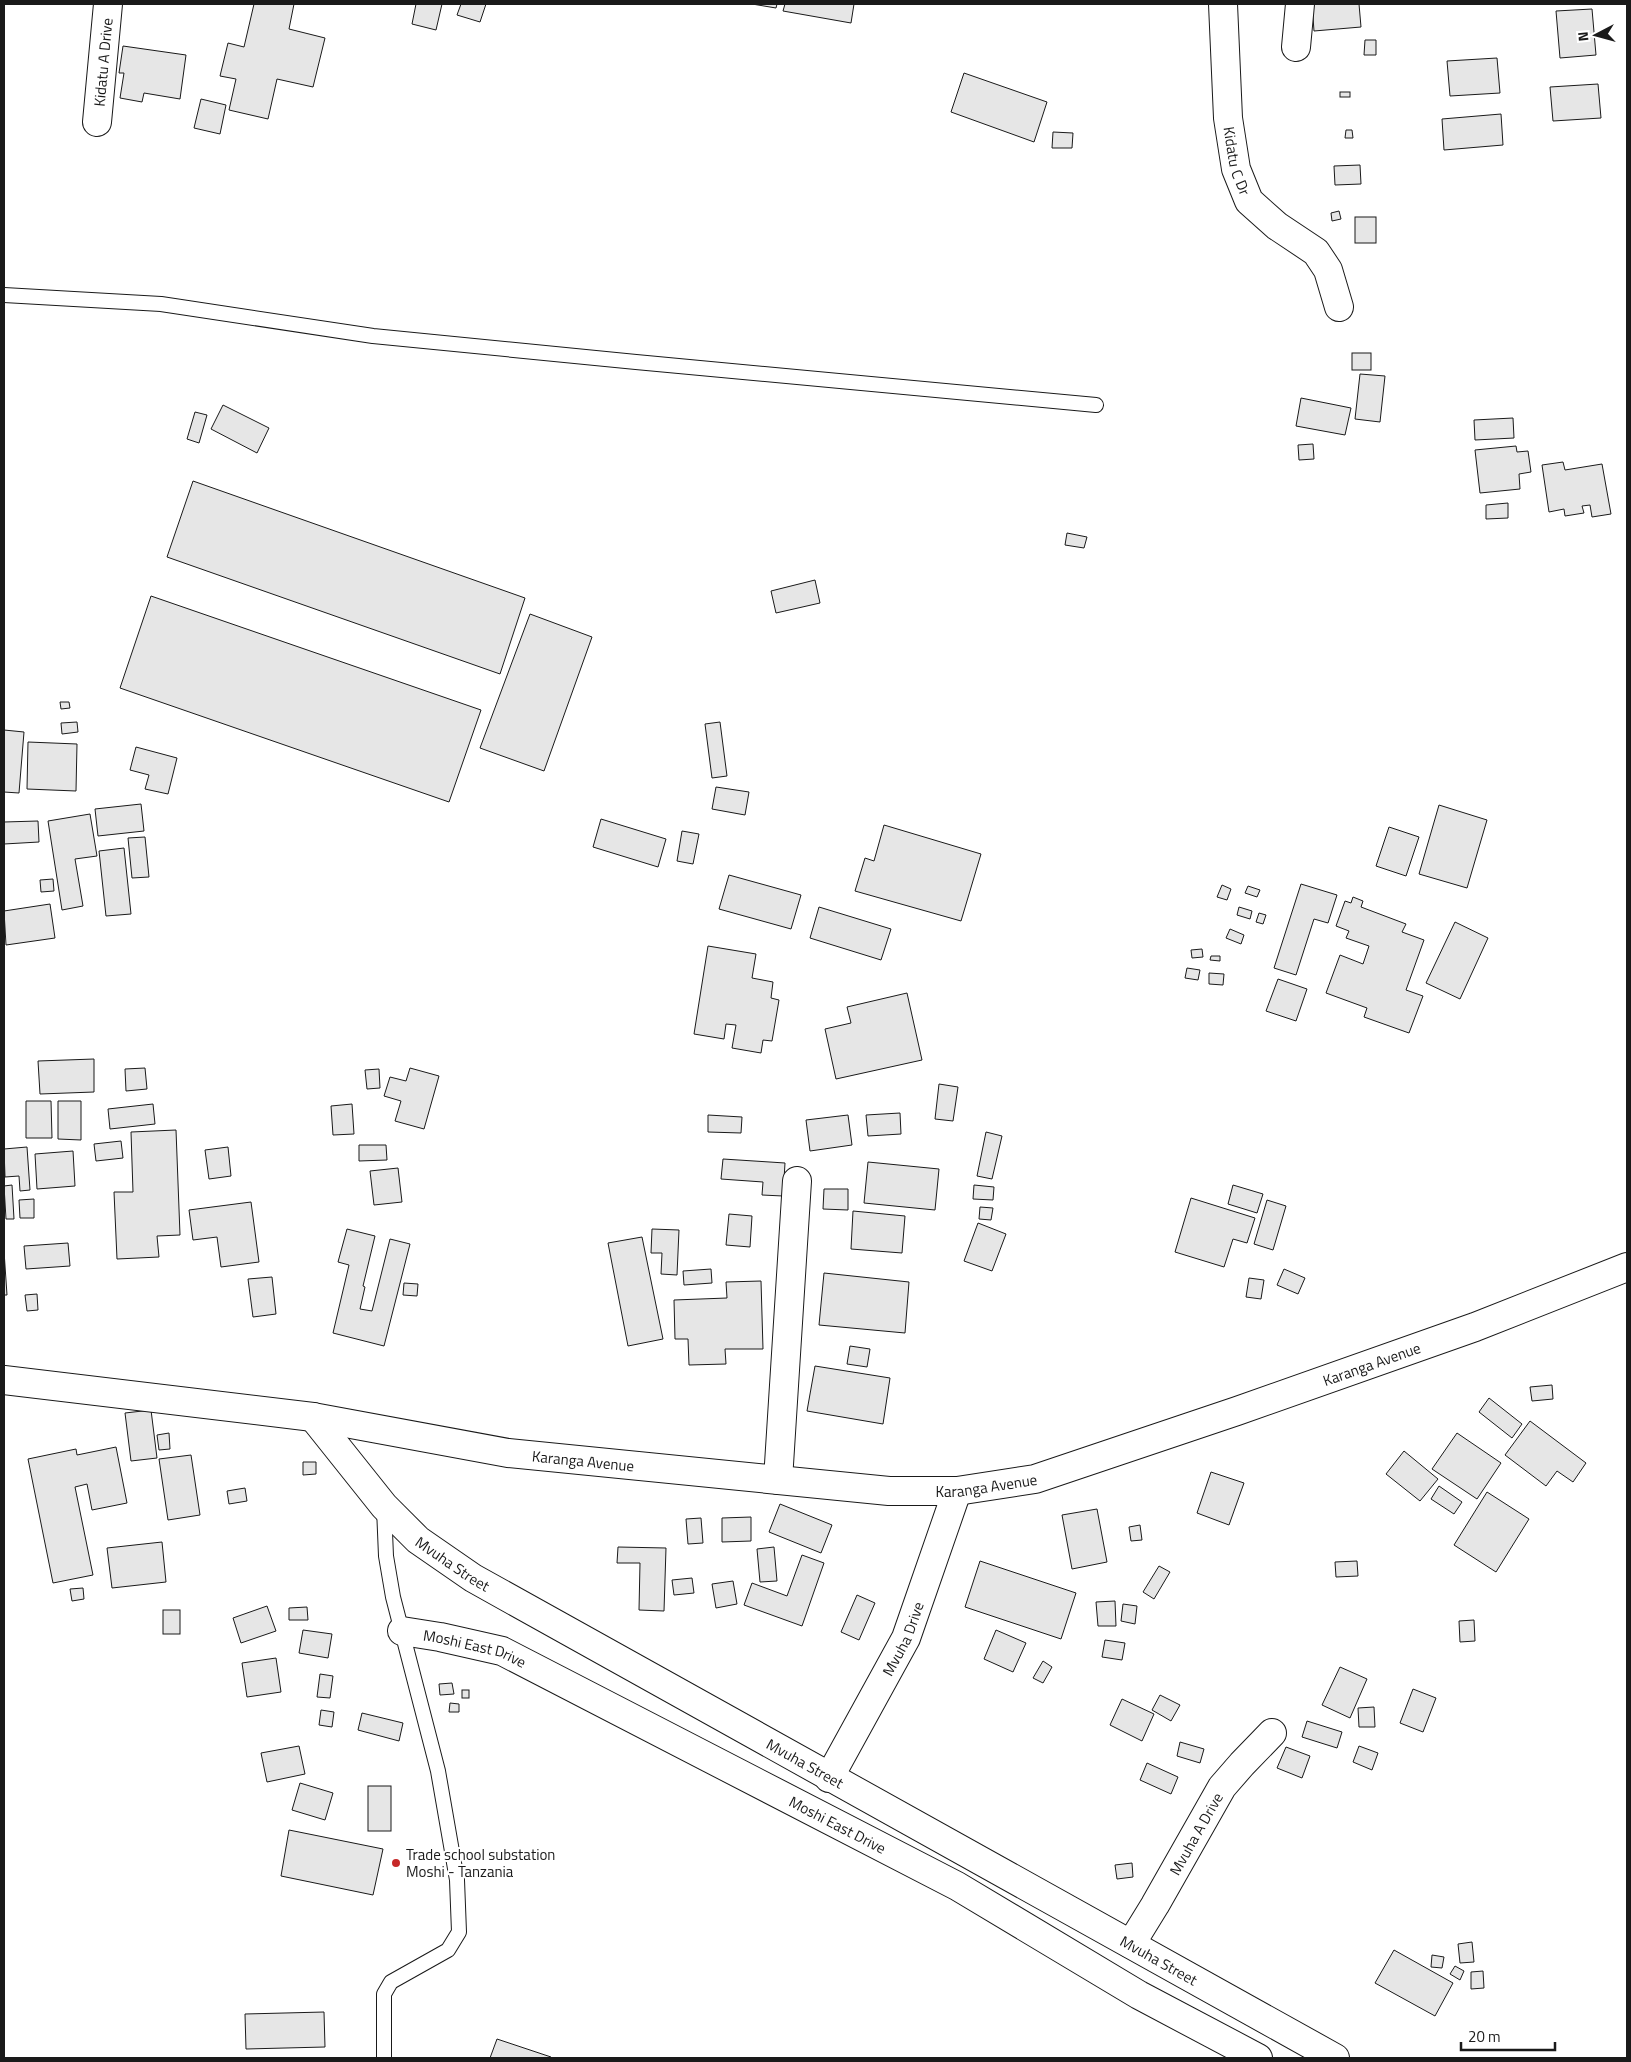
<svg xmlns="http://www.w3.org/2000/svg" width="1631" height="2062" font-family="'Titillium Web',sans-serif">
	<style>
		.building { fill: #e6e6e6; stroke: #1a1a1a }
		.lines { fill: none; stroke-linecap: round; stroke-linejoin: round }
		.lane-casing { stroke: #1a1a1a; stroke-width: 16 }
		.street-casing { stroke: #1a1a1a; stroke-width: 30 }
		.lane { stroke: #fff; stroke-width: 14 }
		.street { stroke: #fff; stroke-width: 28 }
		.poi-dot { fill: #c62828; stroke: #fff; stroke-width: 2 }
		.labels { text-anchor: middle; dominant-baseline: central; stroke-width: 4; stroke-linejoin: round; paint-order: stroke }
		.street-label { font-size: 15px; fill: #1a1a1a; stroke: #fff }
		.poi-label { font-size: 15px; fill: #1a1a1a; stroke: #fff; text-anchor: start }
	</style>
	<rect width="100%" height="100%" fill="#fff"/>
	<g class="building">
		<path d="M254,4H294L289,29L325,38L313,87L277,79L268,119L229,110L236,79L220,76L228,43L244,47Z"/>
		<path d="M416,4H442L436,30L412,24Z"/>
		<path d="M461,4H486L480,22L457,15Z"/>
		<path d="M752,4H777L776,8Z"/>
		<path d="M785,4H854L851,23L783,11Z"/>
		<path d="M1312,4H1359L1361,27L1314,31Z"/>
		<path d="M1592,9L1596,55L1560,58L1556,11Z"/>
		<path d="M1365,40H1376V55H1364Z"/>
		<path d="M123,46L186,55L180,99L144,93L142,102L120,98L124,73H119Z"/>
		<path d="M1497,58L1500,93L1450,96L1447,61Z"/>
		<path d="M964,73L1047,102L1034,142L951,112Z"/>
		<path d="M1598,84L1601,118L1553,121L1550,87Z"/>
		<rect x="1340" y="92" width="10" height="5"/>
		<path d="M201,99L226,105L220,134L194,128Z"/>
		<path d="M1501,114L1503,145L1444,150L1442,119Z"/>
		<path d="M1346,130H1352L1353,138H1345Z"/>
		<path d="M1053,132L1073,133L1072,148H1052Z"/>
		<path d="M1360,165L1361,184L1335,185L1334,166Z"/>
		<path d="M1339,211L1341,219L1332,221L1331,213Z"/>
		<rect x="1355" y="217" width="21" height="26"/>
		<rect x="1352" y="353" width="19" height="17"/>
		<path d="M1360,374L1385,376L1380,422L1355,419Z"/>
		<path d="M1301,398L1351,408L1345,435L1296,426Z"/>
		<path d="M223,405L269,428L257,453L211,429Z"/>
		<path d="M195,412L207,415L199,443L187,439Z"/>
		<path d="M1513,418L1514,438L1475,440L1474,420Z"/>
		<path d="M1313,444L1314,459L1299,460L1298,445Z"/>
		<path d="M1516,446L1517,452L1528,451L1531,472L1519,474L1520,489L1480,493L1475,450Z"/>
		<path d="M1563,462L1565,470L1602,464L1611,514L1592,517L1590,505L1582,506L1584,513L1565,516L1564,509L1549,512L1542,465Z"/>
		<path d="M193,481L525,598L500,674L167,557Z"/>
		<path d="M1508,503V518L1486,519V505Z"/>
		<path d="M1067,533L1087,537L1084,548L1065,545Z"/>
		<path d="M815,580L820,603L776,613L771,591Z"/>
		<path d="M151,596L481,710L449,802L120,688Z"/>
		<path d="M530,614L592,637L544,771L480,748Z"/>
		<path d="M60,702H69L70,708L61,709Z"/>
		<path d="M77,722L78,732L62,734L61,723Z"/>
		<path d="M720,722L727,776L712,778L705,724Z"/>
		<path d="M4,730L24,732L19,793L4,792Z"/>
		<path d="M28,742L77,744L76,791L27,789Z"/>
		<path d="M136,747L177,758L168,794L145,789L149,775L130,770Z"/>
		<path d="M716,787L749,792L745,815L712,809Z"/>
		<path d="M141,804L144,831L98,836L95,809Z"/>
		<path d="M1439,805L1487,820L1467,888L1419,874Z"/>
		<path d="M90,814L97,856L75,859L83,906L62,910L48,821Z"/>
		<path d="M601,819L666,839L658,867L593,847Z"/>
		<path d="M38,821L39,842L4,844V822Z"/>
		<path d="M884,825L981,854L961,921L855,891L865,858L874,861Z"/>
		<path d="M1389,827L1419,837L1406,876L1376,866Z"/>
		<path d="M682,831L699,834L693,864L677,861Z"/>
		<path d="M145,837L149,877L132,878L128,838Z"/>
		<path d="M124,848L131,914L106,916L99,851Z"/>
		<path d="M729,875L801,895L791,929L719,909Z"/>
		<path d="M53,879L54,891L41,892L40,880Z"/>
		<path d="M1301,884L1337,895L1328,923L1314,919L1296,975L1274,968Z"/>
		<path d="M1222,885L1231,889L1227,900L1217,897Z"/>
		<path d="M1248,886L1260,890L1257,897L1245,893Z"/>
		<path d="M1353,897L1363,901L1361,907L1406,924L1402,932L1424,940L1406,990L1423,996L1409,1033L1364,1017L1367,1008L1326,993L1340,955L1363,964L1369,946L1346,938L1349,931L1336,926L1345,901L1351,903Z"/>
		<path d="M50,904L55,938L6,945L4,911Z"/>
		<path d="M819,907L891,929L881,960L810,938Z"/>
		<path d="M1239,907L1252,911L1250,919L1237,915Z"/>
		<path d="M1259,913L1266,915L1263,924L1256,922Z"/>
		<path d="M1455,922L1488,938L1460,999L1426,983Z"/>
		<path d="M1230,929L1244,935L1241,944L1226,938Z"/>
		<path d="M708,946L756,954L752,978L773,982L771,998L779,1000L772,1041L763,1040L761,1053L732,1048L736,1025L726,1024L724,1039L694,1034Z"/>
		<path d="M1202,949L1203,957L1192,958L1191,950Z"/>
		<path d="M1211,956H1220V961L1210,960Z"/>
		<path d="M1187,968L1200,970L1198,980L1185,978Z"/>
		<path d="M1209,973L1224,974L1223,985L1209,984Z"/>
		<path d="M1278,979L1307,989L1296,1021L1266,1011Z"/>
		<path d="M907,993L922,1060L836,1079L825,1029L851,1023L847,1007Z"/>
		<path d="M94,1059V1092L40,1094L38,1061Z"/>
		<path d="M145,1068L147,1089L126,1091L125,1069Z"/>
		<path d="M410,1068L439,1076L424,1129L395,1121L401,1101L384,1096L390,1077L406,1081Z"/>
		<path d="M379,1069L380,1088L367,1089L365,1070Z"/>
		<path d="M939,1084L958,1087L953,1121L935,1119Z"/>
		<path d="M26,1101H51L52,1138H26Z"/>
		<path d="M58,1101H81V1140L58,1139Z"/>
		<path d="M153,1104L155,1124L110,1129L108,1109Z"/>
		<path d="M352,1104L354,1134L333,1135L331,1106Z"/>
		<path d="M900,1113L901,1134L868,1136L866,1115Z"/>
		<path d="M708,1115L742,1117L741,1133L708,1132Z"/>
		<path d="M848,1115L852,1145L810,1151L806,1120Z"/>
		<path d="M176,1130L180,1235L157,1236L159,1257L117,1259L114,1192H133L131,1132Z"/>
		<path d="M986,1132L1002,1136L992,1179L977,1176Z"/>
		<path d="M121,1141L123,1158L96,1161L94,1144Z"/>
		<path d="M359,1145H386L387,1160L359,1161Z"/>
		<path d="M27,1147L30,1190L20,1191L19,1176L5,1177L4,1149Z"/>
		<path d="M228,1147L231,1176L209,1179L205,1150Z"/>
		<path d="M73,1151L75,1186L37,1189L35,1154Z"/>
		<path d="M723,1159L785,1163L783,1196L762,1195L763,1182L721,1179Z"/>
		<path d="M868,1162L939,1169L935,1210L864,1203Z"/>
		<path d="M398,1168L402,1202L374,1205L370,1171Z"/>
		<path d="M12,1185L14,1219H6L4,1186Z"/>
		<path d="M974,1185L994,1187L993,1200L973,1199Z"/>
		<path d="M1233,1185L1263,1194L1257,1213L1228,1204Z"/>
		<path d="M824,1189H848V1210L823,1209Z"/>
		<path d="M1191,1198L1255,1218L1247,1243L1233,1239L1224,1267L1175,1252Z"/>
		<path d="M34,1199V1218H20L19,1200Z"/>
		<path d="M1267,1200L1286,1206L1273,1250L1254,1244Z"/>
		<path d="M251,1202L259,1262L221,1267L217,1237L193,1240L189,1210Z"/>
		<path d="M980,1207L993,1208L991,1220L979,1219Z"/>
		<path d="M853,1211L905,1216L902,1253L851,1249Z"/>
		<path d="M729,1214L752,1216L750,1247L726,1245Z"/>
		<path d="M978,1223L1006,1234L992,1271L964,1261Z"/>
		<path d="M347,1229L375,1236L363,1286L365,1287L360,1309L372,1311L390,1239L410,1244L384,1346L333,1333L349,1265L338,1262Z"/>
		<path d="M652,1229L679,1230L677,1275L661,1274L662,1253H651Z"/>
		<path d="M642,1237L663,1339L628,1346L608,1243Z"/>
		<path d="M68,1243L70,1266L26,1269L24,1246Z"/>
		<path d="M4,1251L7,1295H4Z"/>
		<path d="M711,1269L712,1283L684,1285L683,1271Z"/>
		<path d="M1284,1269L1305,1278L1298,1294L1277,1285Z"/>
		<path d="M824,1273L909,1282L905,1333L819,1325Z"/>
		<path d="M272,1277L276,1314L253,1317L248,1279Z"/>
		<path d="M1249,1278L1264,1280L1261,1299L1246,1297Z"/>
		<path d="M761,1281L763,1349H725L726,1364L689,1365L688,1339H675L674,1300L727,1298L726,1282Z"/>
		<path d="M404,1283L418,1284L417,1296L403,1295Z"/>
		<path d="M37,1294L38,1310L27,1311L25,1295Z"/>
		<path d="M850,1346L870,1349L867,1367L847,1364Z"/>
		<path d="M815,1366L890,1378L883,1424L807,1411Z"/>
		<path d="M1552,1385L1553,1399L1532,1401L1530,1387Z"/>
		<path d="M1489,1398L1522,1424L1512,1438L1479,1412Z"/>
		<path d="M151,1410L157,1458L131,1461L125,1413Z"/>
		<path d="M1530,1421L1586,1463L1573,1482L1557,1471L1546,1486L1505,1455Z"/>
		<path d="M169,1433L170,1449L159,1450L157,1435Z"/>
		<path d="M1457,1433L1501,1463L1477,1499L1432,1469Z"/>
		<path d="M116,1447L127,1503L92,1510L87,1484L75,1487L93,1575L53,1583L28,1459L76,1449L77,1455Z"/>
		<path d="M1404,1451L1438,1479L1420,1501L1386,1474Z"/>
		<path d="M191,1455L200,1515L168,1520L159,1459Z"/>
		<path d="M303,1462H316V1474L303,1475Z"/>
		<path d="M1211,1472L1244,1483L1229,1525L1197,1513Z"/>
		<path d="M1439,1486L1462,1502L1454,1514L1431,1499Z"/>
		<path d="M245,1488L247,1501L229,1504L227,1491Z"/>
		<path d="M1487,1492L1529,1519L1496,1572L1454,1545Z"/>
		<path d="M780,1504L832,1525L821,1553L769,1532Z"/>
		<path d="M1097,1509L1107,1562L1072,1569L1062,1515Z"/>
		<path d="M751,1517V1541L722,1542V1518Z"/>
		<path d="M701,1518L703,1543L688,1544L686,1519Z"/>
		<path d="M1140,1525L1142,1540L1131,1541L1129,1527Z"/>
		<path d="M162,1542L166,1582L112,1588L107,1548Z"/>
		<path d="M618,1547L666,1548L664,1611L639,1610L640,1563H617Z"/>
		<path d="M774,1547L777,1581L760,1582L757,1549Z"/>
		<path d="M802,1555L824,1563L802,1626L744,1605L752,1583L787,1596Z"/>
		<path d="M980,1561L1076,1593L1061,1639L965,1607Z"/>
		<path d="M1357,1561L1358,1576L1336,1577L1335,1562Z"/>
		<path d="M1159,1566L1170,1572L1154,1599L1143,1592Z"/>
		<path d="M692,1578L694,1593L674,1595L672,1580Z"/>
		<path d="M733,1581L737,1604L716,1608L712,1584Z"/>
		<path d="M83,1588L84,1599L72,1601L70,1589Z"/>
		<path d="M857,1595L875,1603L859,1640L841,1632Z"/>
		<path d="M1115,1601L1116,1626H1098L1096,1602Z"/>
		<path d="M1123,1604L1137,1606L1135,1624L1121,1621Z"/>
		<path d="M267,1606L276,1631L241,1643L233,1618Z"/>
		<path d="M307,1607L308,1620H289V1608Z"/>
		<rect x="163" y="1610" width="17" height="24"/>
		<path d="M1474,1620L1475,1641L1460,1642L1459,1621Z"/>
		<path d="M303,1630L332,1634L328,1658L299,1653Z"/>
		<path d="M996,1630L1026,1643L1013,1672L984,1659Z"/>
		<path d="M1105,1640L1125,1643L1122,1660L1102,1657Z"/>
		<path d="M276,1658L281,1692L247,1697L242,1663Z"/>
		<path d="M1043,1661L1052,1667L1043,1683L1033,1678Z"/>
		<path d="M1340,1667L1367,1679L1350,1718L1322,1705Z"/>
		<path d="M320,1674L333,1676L330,1698L317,1697Z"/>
		<path d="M452,1683L454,1694L440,1695L439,1684Z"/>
		<path d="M1413,1689L1436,1698L1423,1732L1400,1723Z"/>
		<rect x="462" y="1690" width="7" height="8"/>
		<path d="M1160,1695L1180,1705L1171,1721L1152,1710Z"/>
		<path d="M1122,1699L1154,1714L1142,1741L1110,1725Z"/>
		<path d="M450,1703L459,1704V1712H449Z"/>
		<path d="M1374,1707L1375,1727H1359L1358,1708Z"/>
		<path d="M321,1710L334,1712L332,1727L319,1725Z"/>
		<path d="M362,1713L403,1723L399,1741L358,1730Z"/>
		<path d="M1307,1721L1342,1732L1337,1748L1302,1737Z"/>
		<path d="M1180,1742L1204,1749L1200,1763L1177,1756Z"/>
		<path d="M299,1746L305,1774L267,1782L261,1753Z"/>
		<path d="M1359,1746L1378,1753L1372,1770L1353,1762Z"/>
		<path d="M1286,1747L1310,1756L1302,1778L1277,1768Z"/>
		<path d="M1147,1763L1178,1777L1171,1794L1140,1780Z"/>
		<path d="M300,1783L333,1793L325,1820L292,1810Z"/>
		<rect x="368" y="1786" width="23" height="45"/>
		<path d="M289,1830L383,1849L373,1895L281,1876Z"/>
		<path d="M1132,1863L1133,1877L1117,1879L1115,1865Z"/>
		<path d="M1472,1942L1474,1962L1460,1963L1458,1944Z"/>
		<path d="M1394,1950L1453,1983L1435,2016L1375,1983Z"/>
		<path d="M1432,1955L1444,1957L1442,1968L1431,1967Z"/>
		<path d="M1455,1966L1464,1971L1460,1980L1450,1974Z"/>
		<path d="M1483,1971L1484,1988L1471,1989V1972Z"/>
		<path d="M324,2012L325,2047L246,2049L245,2014Z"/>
		<path d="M497,2039L551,2057L550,2058H490Z"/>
	</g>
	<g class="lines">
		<defs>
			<g id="lane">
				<path d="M4,295L161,304L373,336L636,362L1096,405"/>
				<path d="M384,1508L386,1556L393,1597L438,1771L457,1880L459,1932L448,1950L391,1982L384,1994V2058"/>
			</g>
			<g id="street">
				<path id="s1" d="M1223,4L1228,118L1236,169L1249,201L1277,226L1316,252L1328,270L1339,307"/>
				<path d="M1296,47L1300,4"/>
				<path id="s2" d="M97,122L108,4"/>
				<path id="s3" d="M4,1380L313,1417L508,1453L889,1491H957L1035,1479L1237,1411L1475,1327L1627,1267"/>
				<path id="s4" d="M313,1417L384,1506L418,1540L473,1578L1335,2058"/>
				<path d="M778,1480L797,1181"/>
				<path id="s5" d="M402,1631L440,1637L502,1651L957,1886L1139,1995L1258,2058"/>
				<path id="s6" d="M829,1778L906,1638L957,1491"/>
				<path id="s7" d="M1131,1944L1155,1905L1222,1787L1242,1764L1272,1733"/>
			</g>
		</defs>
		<use href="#lane" class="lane-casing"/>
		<use href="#street" class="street-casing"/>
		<use href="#lane" class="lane"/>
		<use href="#street" class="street"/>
	</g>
	<circle class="poi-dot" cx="396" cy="1863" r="5"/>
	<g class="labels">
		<g class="street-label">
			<text stroke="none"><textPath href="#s2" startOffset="60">Kidatu A Drive</textPath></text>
			<text stroke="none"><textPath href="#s1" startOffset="158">Kidatu C Dr</textPath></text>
			<text stroke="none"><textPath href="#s3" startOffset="1395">Karanga Avenue</textPath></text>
			<text stroke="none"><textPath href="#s3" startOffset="585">Karanga Avenue</textPath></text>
			<text stroke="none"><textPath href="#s3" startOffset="990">Karanga Avenue</textPath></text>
			<text stroke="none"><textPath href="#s4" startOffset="204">Mvuha Street</textPath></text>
			<text stroke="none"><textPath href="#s6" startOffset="158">Mvuha Drive</textPath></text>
			<text stroke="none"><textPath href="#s5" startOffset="75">Moshi East Drive</textPath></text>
			<text stroke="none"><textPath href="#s4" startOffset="609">Mvuha Street</textPath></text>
			<text stroke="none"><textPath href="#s5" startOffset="480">Moshi East Drive</textPath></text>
			<text stroke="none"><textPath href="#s7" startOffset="128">Mvuha A Drive</textPath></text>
			<text stroke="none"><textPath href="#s4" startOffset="1014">Mvuha Street</textPath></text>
		</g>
		<g class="poi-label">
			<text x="406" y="1854">Trade school substation<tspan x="406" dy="17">Moshi - Tanzania</tspan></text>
		</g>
	</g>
	<rect width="1631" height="2062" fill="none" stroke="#1a1a1a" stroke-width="10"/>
	<g transform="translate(1596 35) rotate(264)" stroke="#ffffff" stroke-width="4" paint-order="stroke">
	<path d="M0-4L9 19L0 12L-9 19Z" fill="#1a1a1a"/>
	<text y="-8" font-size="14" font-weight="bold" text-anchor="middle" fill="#1a1a1a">N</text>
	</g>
	<path d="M1461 2042v8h94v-8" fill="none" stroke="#1a1a1a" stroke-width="2.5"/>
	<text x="1468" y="2042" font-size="15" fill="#1a1a1a" stroke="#ffffff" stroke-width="4" paint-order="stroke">20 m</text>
</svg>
